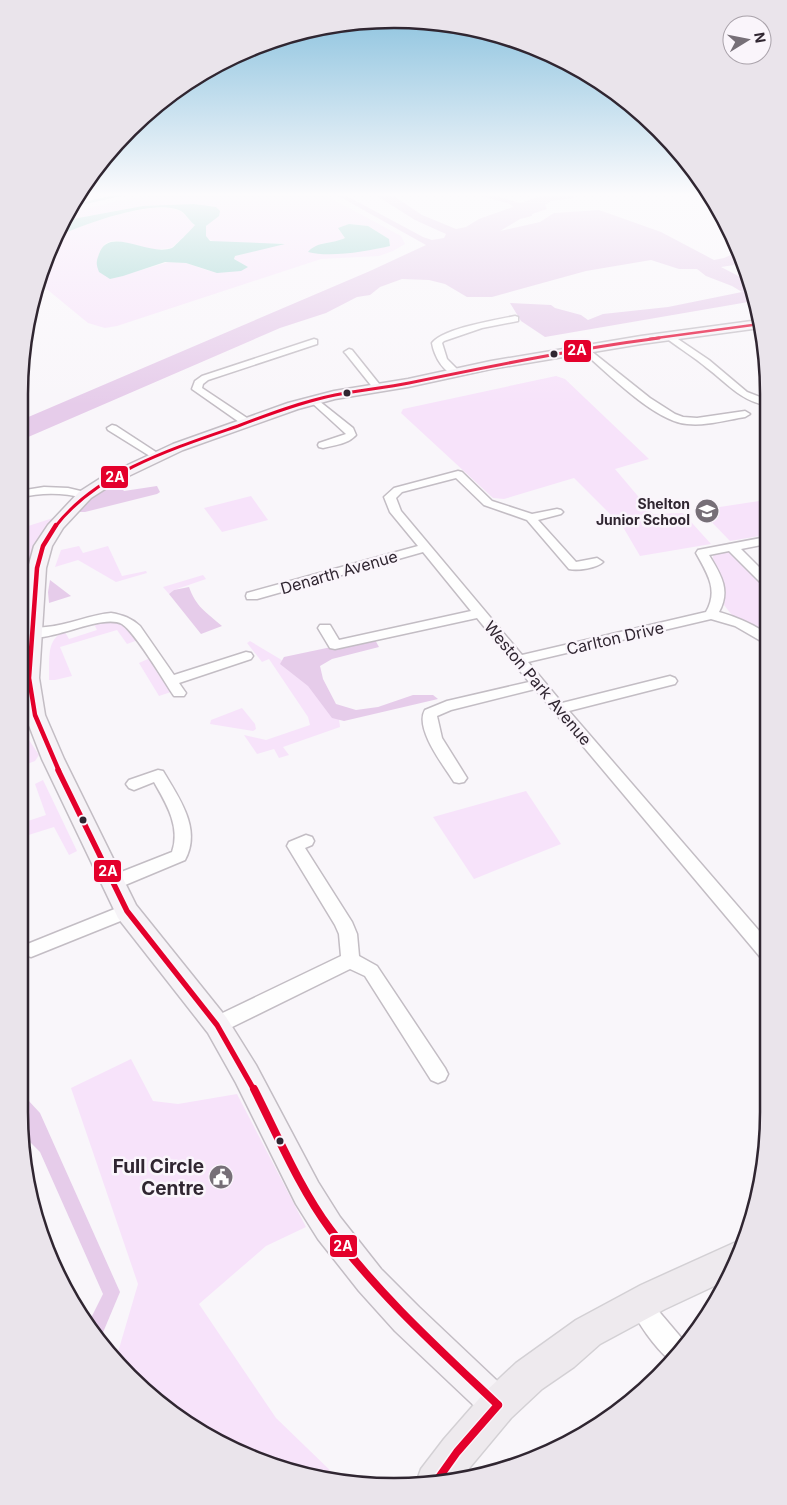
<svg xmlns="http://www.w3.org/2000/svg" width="787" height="1505" font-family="Inter,sans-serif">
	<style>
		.green { fill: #f7e3fa; fill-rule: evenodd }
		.forest { fill: #e6ccea }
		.water { fill: #96d2cc }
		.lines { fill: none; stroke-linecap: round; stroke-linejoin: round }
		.stream { stroke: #96d2cc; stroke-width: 2.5 }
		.street-casing { stroke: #c3bdc4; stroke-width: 3 }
		.secondary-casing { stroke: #c3bdc4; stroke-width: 3 }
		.primary-casing { stroke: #d3d0d4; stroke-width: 3 }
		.street { fill: #fefefe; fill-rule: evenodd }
		.secondary { fill: #f6f3f7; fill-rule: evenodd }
		.primary { fill: #eeeaee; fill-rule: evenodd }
		.bus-1-far4-casing { stroke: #faf5fb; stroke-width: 4.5 }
		.bus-1-far3-casing { stroke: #faf5fb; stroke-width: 5.5 }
		.bus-1-far2-casing { stroke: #faf5fb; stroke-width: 8 }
		.bus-1-far1-casing { stroke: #faf5fb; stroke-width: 9 }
		.bus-1-casing { stroke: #faf5fb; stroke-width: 11 }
		.bus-1-far4 { stroke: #e4002b; stroke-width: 2.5 }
		.bus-1-far3 { stroke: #e4002b; stroke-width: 3 }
		.bus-1-far2 { stroke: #e4002b; stroke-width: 4.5 }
		.bus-1-far1 { stroke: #e4002b; stroke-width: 5.5 }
		.bus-1 { stroke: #e4002b; stroke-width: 8 }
		.bus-dot { fill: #302631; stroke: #faf5fb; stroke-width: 2 }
		.labels { text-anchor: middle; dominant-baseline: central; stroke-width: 5; stroke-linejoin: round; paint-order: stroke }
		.far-poi-label { font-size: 14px; font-weight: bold; fill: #302631; stroke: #faf5fb; text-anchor: end }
		.street-label { font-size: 16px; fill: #302631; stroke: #faf5fb }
		.near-poi-label { font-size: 19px; font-weight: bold; fill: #302631; stroke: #faf5fb; text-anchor: end }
		.rim { fill: none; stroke: #302631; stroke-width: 2.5 }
		.line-badge { stroke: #faf5fb; stroke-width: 2 }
		.badge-label { font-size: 14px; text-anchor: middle; font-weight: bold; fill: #fff }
	</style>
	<rect width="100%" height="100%" fill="#f9f6fa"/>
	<g class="green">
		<path d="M160,194H323L401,236L405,244L393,251L379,256L321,259L117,326L105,328L88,323L37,281L54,238C79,226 155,197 181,212C187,215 189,221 195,225L192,230L171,248C162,249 153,250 144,248C125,245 106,229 98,257L110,279L169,262L186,263L209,271H241V263L234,259L235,256L284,243C269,244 215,248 205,236L206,226L212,221L216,207L194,204L143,206L62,221L66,214L117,201ZM349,224L368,226L389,239L390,246L375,249L320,244L339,241L346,237L338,229Z"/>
		<path d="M556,376L565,379L649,459L615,469L653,514L683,513L711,544L640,556L623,527L574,478L504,499L493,498L401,413L403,409Z"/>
		<path d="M251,496L268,520L222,532L204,508Z"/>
		<path d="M765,500L766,535L730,541L700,510Z"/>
		<path d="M53,518L40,538L30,566L19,569V554L22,553L19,548L23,547L20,542L26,539L19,529Z"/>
		<path d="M79,546L83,553L108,546L122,576L146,571L147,573L116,582L78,560L55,567L61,550Z"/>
		<path d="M732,550L766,589V635L731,614L724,605C729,577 713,577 713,556L718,552Z"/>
		<path d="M203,575L206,579L174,590L169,594L163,587Z"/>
		<path d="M106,621C123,621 129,627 138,640L127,644L117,630L60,647L72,676L55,680H49C50,662 45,638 65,632L69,639L97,630L94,624Z"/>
		<path d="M250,641L280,659L310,683L339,719L340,727L283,747L289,755L279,758L274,749L257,754L244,735L266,740L310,725L308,717L269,659L262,662L247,643Z"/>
		<path d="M150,658L174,691L159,696L139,663Z"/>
		<path d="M242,708L255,724L256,729L253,731L210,724L211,720Z"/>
		<path d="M19,725L39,755L35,761L19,767V759L23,757L19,744Z"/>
		<path d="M43,780L77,851L69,855L54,827L19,838V824L46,815L35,784Z"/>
		<path d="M526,791L561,844L474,879L433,817Z"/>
		<path d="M131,1059L153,1101L178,1104L237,1094L306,1227L266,1246L199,1304L276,1418L337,1477L297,1474L186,1423L116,1359L138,1284L71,1088Z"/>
	</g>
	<g class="forest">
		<path d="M335,194H343L423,237L432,240L444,238L446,234L415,220L374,194H391L422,215L456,229L466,227L479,219L513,207L510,204L474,194H490L520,203L547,194H575L573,195L574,198L551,201L545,205L547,209L532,214V216L520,219L500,231L540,222L554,213L599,210L661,232L714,260L724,258L740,251L742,259L737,261L734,265L721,267L748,281L754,301L545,337L521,321L510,303L551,305L555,308L581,315L588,320L603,314L668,307L742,292L732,286L706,276L697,269H679L651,260L586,271L492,297H467L445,284L429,280L402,279L380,287L370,295L357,297L326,313L280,328L19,441V421L370,271L426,245Z"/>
		<path d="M111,483H117L124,491L157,486L160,492L157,494L85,512H74L81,504Z"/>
		<path d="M50,580L71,596L49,603L48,592Z"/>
		<path d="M189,587C196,607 206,612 222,626L201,634L169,594L174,590Z"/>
		<path d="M374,638L379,647L332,659L320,666L323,679L336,704L356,710L378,707L413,695H433L438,699L344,721L332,718L308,686L280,664L284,657Z"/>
		<path d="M19,1078L27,1099L40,1113L120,1292L99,1342L88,1324L103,1294L40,1152L22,1134L19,1111Z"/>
	</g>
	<g class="water">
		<path d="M194,204L216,207L220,211L219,216L206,226V236L210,241L285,244L235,256L234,259L248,267L241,271L217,273L186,263L165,262L123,276L110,279L99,272C96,264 96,262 99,254C109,225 148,257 172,248C173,248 193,228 195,225C189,221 187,215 181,211C155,197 79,226 54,238L62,221L143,206Z"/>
		<path d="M349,224L368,226L389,239L390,246C368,251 330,258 308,252C317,241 333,244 345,238L338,228Z"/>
	</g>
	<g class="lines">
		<path class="stream" d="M71,206L124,194"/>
		<defs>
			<g id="street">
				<path d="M515,316L518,317V321L482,328L444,341L442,343L447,359L458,370V374C444,376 434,355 432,343C444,328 496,320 515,316Z"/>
				<path d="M669,333L709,360L747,392L765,399V405C740,400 727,383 707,368C694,357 679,348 666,338V334Z"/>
				<path d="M314,339L317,340V344L208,380L203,384L202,388L250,420V424H242L192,389L195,381L202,376Z"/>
				<path d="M586,347L650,398L675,414L683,417L697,418L745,411L750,414L745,417C726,420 707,426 687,424C654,421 608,373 583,352L581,350Z"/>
				<path d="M349,349L352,350L380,385V389H374L346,354L344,352Z"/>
				<path d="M314,397L353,428L356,435C348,444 335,445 323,448L319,447L318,445L319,443L346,434L311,402V398Z"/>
				<path d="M112,425L116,426L162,456L161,458H153L108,430L107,428Z"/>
				<path d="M458,471L462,472L492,501L532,514L557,509L561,510L563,512L561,514L538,520L576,562L597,558L603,562C597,568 578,571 569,569L527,520L484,505L456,478L402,492L396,498L401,511L522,655L706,612C719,590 707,573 696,553L698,550L766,537V544L741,549L766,574V585L762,584L729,551L709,555C721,575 731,590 719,612C736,617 751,623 766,633V644L735,626L711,619L528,662L562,703L670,676L675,678L677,681L675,684L569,711L767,940V960L761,958L535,689L451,710L437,716L442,738L467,778L464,782L459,783L454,782C444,766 414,728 425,710L447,701L529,682L477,618L335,649L330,648L318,628L320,625H330L339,640L471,611L423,552L257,599H247L246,596L247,593L418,546L390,512L384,497L394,488Z"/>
				<path d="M44,487L68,488L89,493L91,495L85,498C62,493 43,492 19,498V491Z"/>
				<path d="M34,575L40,579L38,582L19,584V576Z"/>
				<path d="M111,613C123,615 131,618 140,626L174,675L246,652L251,653L253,656L251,659L179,683L186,693L184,696H174C164,681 135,632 122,624C100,612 38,650 24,633C29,627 39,628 46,627C69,625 89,615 111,613Z"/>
				<path d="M158,770L163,771C179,798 202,829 185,860L118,888L112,890L106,888L104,883L106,878L172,852C181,827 166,803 154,782L134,790L129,788L126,784L129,780Z"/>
				<path d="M306,835L312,837L314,841L312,845L305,848L352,922L357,934L359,956L377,966L445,1068L448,1074L445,1080L438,1083L431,1080L365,976L350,969L224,1031L217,1033L210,1031L208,1025L210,1019L341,956L339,934L335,925L287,846L289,842Z"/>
				<path d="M127,904L133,906L136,911L133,916L31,957L25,955L22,950L25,945Z"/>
				<path d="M641,1292L649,1296L656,1308L684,1341L670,1360C655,1348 637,1322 629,1304L633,1296Z"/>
			</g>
			<path id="secondary" d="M759,320L760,328L641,344L491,369L408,387L335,399L298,409L183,450L116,482L91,498L63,528L52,546L46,568L39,678L45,715L64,759L136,905L226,1017L256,1065L318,1182L340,1217L381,1269L419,1307L510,1393L515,1405L510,1417L498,1422L486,1417L395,1331L359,1291L318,1239L296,1204L236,1083L208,1033L118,918L42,759L25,715L19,677L28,568L34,546L48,525L79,492L104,476L173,444L288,403L334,391L408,379L491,361L641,336Z"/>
			<path id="primary" d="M736,1242L742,1245L727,1280L665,1309L600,1344L574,1367L542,1389L511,1418L461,1478L417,1485L416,1483L421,1469L444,1439L485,1392L516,1363L576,1320L641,1285Z"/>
		</defs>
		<use href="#street" class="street-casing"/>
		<use href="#secondary" class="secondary-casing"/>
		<use href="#primary" class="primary-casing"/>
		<use href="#street" class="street"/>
		<use href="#secondary" class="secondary"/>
		<use href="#primary" class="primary"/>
		<defs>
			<path id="bus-1-far4" d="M649,339L760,324"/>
			<path id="bus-1-far3" d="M55,527C97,472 174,448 238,426C269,414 301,402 335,395C359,390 385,388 409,383C492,366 575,349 659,338"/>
			<path id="bus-1-far2" d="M56,525L43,546L37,568L29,678L35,715L59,771"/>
			<path id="bus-1-far1" d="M58,770L127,911L217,1025L254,1090"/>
			<g id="bus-1">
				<path d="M254,1089C278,1136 299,1187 330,1229C379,1295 439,1349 498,1405"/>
				<path d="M435,1483L457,1452L498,1405"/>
			</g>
		</defs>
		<use href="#bus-1-far4" class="bus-1-far4-casing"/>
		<use href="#bus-1-far3" class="bus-1-far3-casing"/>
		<use href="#bus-1-far2" class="bus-1-far2-casing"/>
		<use href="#bus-1-far1" class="bus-1-far1-casing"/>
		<use href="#bus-1" class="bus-1-casing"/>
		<use href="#bus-1-far4" class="bus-1-far4"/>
		<use href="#bus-1-far3" class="bus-1-far3"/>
		<use href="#bus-1-far2" class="bus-1-far2"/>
		<use href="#bus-1-far1" class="bus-1-far1"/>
		<use href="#bus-1" class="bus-1"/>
	</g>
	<linearGradient id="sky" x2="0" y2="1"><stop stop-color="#87c0dd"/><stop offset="0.48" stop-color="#fcfbfd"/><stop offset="1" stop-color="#fcfbfd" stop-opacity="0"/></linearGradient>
	<rect width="787" height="405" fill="url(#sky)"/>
	<defs>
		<symbol id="school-disc" viewBox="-11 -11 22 22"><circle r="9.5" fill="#766f77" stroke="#faf5fb"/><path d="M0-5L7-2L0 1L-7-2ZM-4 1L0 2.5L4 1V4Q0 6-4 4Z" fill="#fff"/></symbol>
		<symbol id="civic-disc" viewBox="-11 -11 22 22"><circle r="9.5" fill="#766f77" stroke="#faf5fb"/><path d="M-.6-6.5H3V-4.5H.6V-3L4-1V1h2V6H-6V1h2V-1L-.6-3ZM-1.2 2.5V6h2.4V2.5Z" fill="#fff"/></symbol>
	</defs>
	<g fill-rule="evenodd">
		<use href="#school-disc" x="693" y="497" width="28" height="28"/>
		<use href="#civic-disc" x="207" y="1163" width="28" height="28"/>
	</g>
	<g class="bus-dot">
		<circle cx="554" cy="354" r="4.5"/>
		<circle cx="347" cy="393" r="4.5"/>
		<circle cx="83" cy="820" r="4.5"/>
		<circle cx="280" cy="1141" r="4.5"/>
	</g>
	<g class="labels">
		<g class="far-poi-label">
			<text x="690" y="503">Shelton<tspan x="690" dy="16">Junior School</tspan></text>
		</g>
		<g class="street-label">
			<text transform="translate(339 572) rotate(-16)">Denarth Avenue</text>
			<text transform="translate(615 638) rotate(-13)">Carlton Drive</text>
			<text transform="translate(538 683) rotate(50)">Weston Park Avenue</text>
		</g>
		<g class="near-poi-label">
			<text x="204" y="1166">Full Circle<tspan x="204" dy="22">Centre</tspan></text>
		</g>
	</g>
	<path d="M0 0H787V1505H0ZM394 28H394A366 366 0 0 1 760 394V1112A366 366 0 0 1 394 1478H394A366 366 0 0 1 28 1112V394A366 366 0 0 1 394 28Z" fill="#eae4eb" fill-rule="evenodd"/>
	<path class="rim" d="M394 28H394A366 366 0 0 1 760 394V1112A366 366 0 0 1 394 1478H394A366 366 0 0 1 28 1112V394A366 366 0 0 1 394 28Z"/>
	<g class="line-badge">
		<rect x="563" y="339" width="29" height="24" rx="5" fill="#e4002b"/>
		<rect x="100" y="465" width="29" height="24" rx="5" fill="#e4002b"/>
		<rect x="93" y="859" width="29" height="24" rx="5" fill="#e4002b"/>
		<rect x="329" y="1234" width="29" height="24" rx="5" fill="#e4002b"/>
	</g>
	<g class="badge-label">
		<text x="577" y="355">2A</text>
		<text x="115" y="482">2A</text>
		<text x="108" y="876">2A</text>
		<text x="343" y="1251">2A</text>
	</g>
	<g transform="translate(747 40) rotate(80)"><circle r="24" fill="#faf5fb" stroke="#a9a2aa"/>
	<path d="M0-4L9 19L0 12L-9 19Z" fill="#766f77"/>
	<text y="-8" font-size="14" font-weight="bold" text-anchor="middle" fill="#302631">N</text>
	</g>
</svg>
